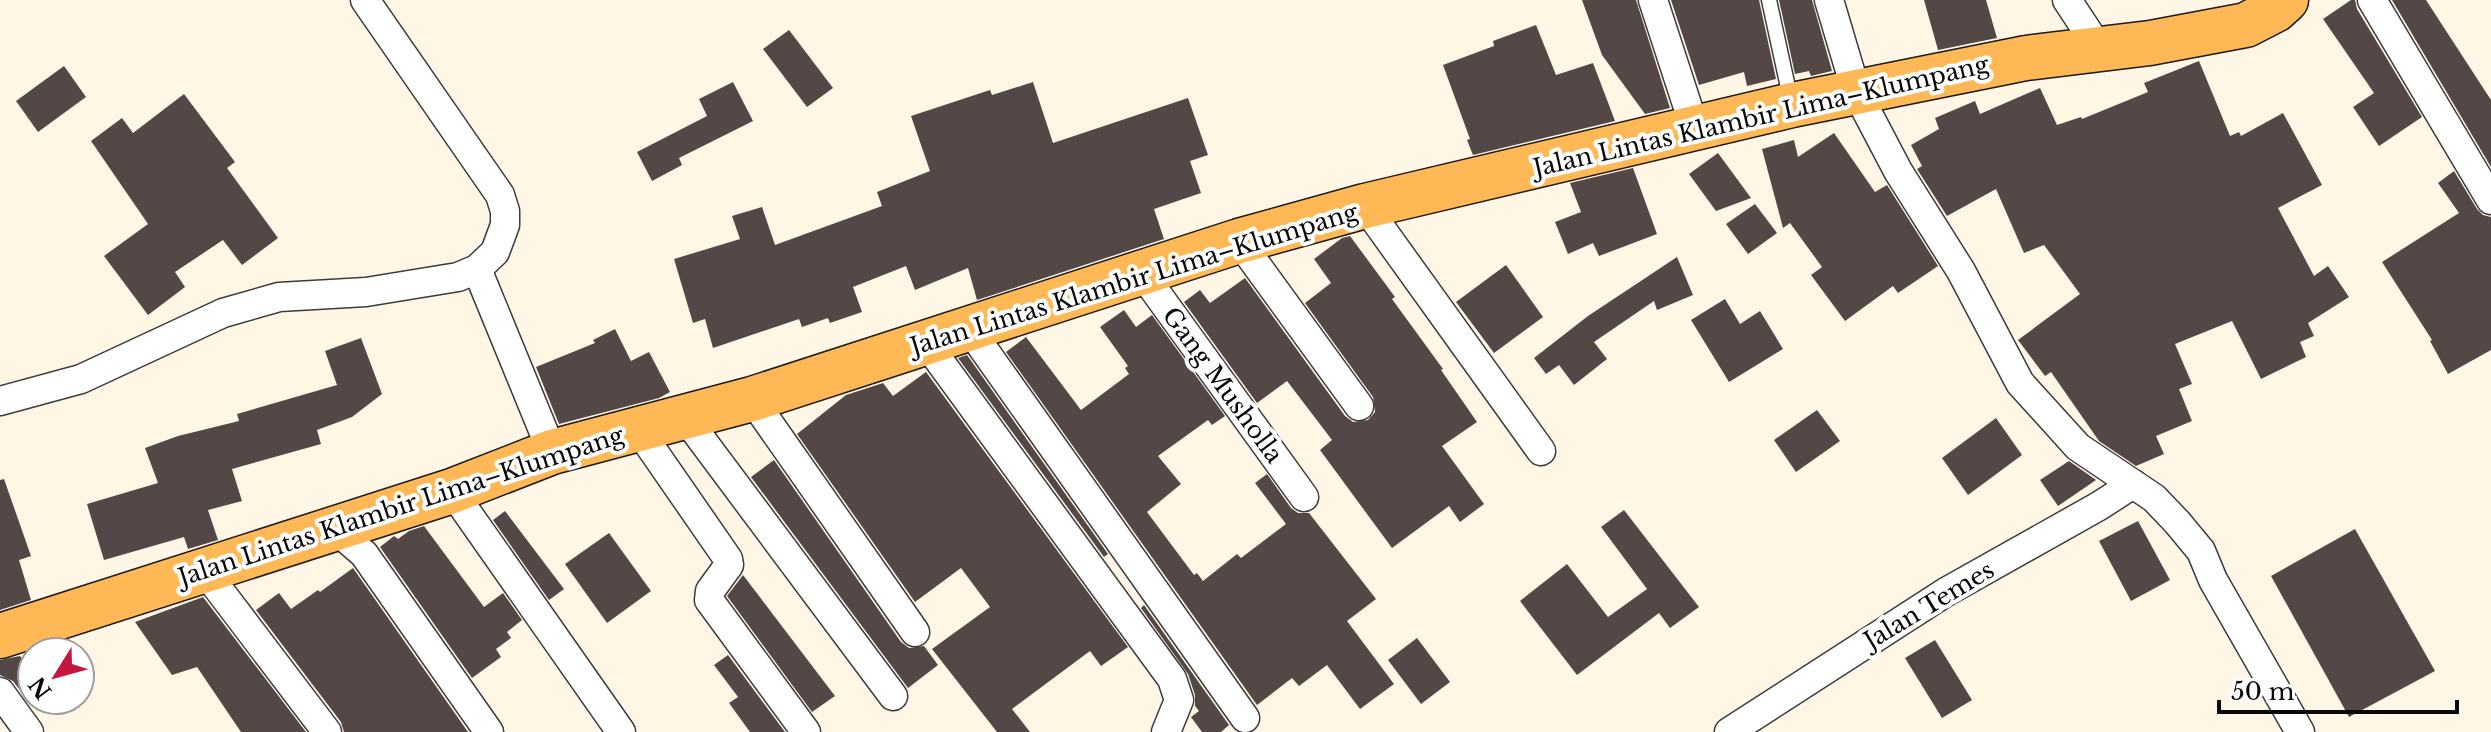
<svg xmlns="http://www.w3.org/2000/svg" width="2491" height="732" font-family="'Libre Baskerville',serif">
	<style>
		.building { fill: #534845 }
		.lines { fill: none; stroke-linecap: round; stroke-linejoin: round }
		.lane-casing { stroke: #3c3c3c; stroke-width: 17 }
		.street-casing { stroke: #3c3c3c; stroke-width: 31 }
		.primary-casing { stroke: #1a1a1a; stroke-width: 47 }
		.lane { stroke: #fff; stroke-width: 14 }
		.street { stroke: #fff; stroke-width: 28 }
		.primary { stroke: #ffb856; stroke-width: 44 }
		.labels { text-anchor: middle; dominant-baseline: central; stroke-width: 8; stroke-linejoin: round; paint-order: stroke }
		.street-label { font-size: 24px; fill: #090909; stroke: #fff }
	</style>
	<rect width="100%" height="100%" fill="#fff6e6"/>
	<g class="building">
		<path d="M1582,0H1636L1670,108L1645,114L1602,55Z"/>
		<path d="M1671,0H1759L1776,79L1747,86L1744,72L1699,85Z"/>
		<path d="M1779,0H1812L1832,71L1811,76L1809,71L1795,74Z"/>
		<path d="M1924,0H1986L1997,38L1938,50Z"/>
		<path d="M2351,0H2355L2357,9L2422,117L2379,146L2353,107L2374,93L2323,19Z"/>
		<path d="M2392,0H2426L2491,100V167Z"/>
		<path d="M1536,25L1556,75L1593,63L1615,121L1473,155L1467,140L1470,139L1443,65L1494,46L1493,41Z"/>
		<path d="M789,30L833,88L807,107L763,49Z"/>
		<path d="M2199,61L2230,136L2239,132L2241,136L2283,113L2322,185L2278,208L2314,276L2328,266L2349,297L2308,323L2314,336L2300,342L2306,357L2261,379L2232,321L2175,344L2192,384L2179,389L2192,421L2156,436L2164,454L2136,466L2099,441L2051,372L2045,376L2018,340L2080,294L2044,245L2024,253L1996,189L1947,216L1917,169L1922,166L1911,145L1939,129L1935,118L1975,101L1980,114L2040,88L2057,125L2081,117L2082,119L2148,92L2144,83Z"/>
		<path d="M64,66L86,97L38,132L16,101Z"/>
		<path d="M733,82L753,121L679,158L682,165L652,181L637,152L707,116L699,99Z"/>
		<path d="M1033,82L1053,143L1188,98L1208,155L1190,161L1201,193L1154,209L1164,239L977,300L968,268L915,290L906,266L853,287L862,312L830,323L828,318L802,327L799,319L713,348L705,319L693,323L674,259L740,239L732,216L762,207L775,245L882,206L877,192L930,171L911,116L990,90L992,95Z"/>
		<path d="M184,94L235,162L227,168L278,238L242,265L223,240L175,272L185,287L148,315L104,256L148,224L91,141L122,118L133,133Z"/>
		<path d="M1834,133L1875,192L1887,185L1938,266L1898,293L1893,286L1845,321L1811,275L1822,267L1790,223L1783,228L1762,149L1794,140L1798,157Z"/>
		<path d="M1718,153L1751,198L1716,211L1689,174Z"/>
		<path d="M1633,168L1657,234L1599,256L1593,243L1568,254L1555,222L1581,212L1570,183Z"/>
		<path d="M2454,171L2477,209L2483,215L2491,217V350L2448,374L2430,341L2432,340L2382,262L2459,213L2438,183Z"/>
		<path d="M1755,204L1777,233L1748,254L1726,224Z"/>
		<path d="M1350,236L1395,297L1392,299L1443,369L1441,370L1477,422L1442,446L1484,504L1460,522L1449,506L1392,548L1320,450L1332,440L1287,381L1257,403L1184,302L1200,290L1210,303L1245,278L1345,416L1353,422L1368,420L1375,412L1373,397L1305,303L1331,283L1314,259L1342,238Z"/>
		<path d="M1677,257L1693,295L1657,310L1654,301L1594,342L1607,359L1574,385L1559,365L1546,374L1534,358L1588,316Z"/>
		<path d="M1506,265L1543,317L1494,353L1456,302Z"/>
		<path d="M1725,299L1740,324L1760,311L1783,349L1729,382L1691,320Z"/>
		<path d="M1124,310L1136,327L1152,315L1225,416L1212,425L1208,420L1158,456L1181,484L1147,512L1194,575L1197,573L1203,581L1237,554L1241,558L1286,524L1255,483L1267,474L1291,508L1298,513H1309L1376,599L1347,621L1394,684L1360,709L1327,665L1299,686L1292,678L1257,705L1006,352L1026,337L1081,410L1129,374L1125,368L1128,366L1100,327Z"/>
		<path d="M615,329L631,361L649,352L670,392L659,398L559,424L536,367L595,343L593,340Z"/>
		<path d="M361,338L382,394L352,417L317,430L321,444L232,469L242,501L208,510L218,540L188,549L184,537L104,560L87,504L158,483L145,448L178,436L239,421L237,414L337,385L325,351Z"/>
		<path d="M967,355L1108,554L1104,557L958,358Z"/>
		<path d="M926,372L1128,647L1101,666L1090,651L1012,709L1030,732H997L932,649L990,607L961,568L915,602L797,434L846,395L883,383L893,396Z"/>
		<path d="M1817,410L1840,441L1796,472L1774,440Z"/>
		<path d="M1996,418L2022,455L1968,495L1942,458Z"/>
		<path d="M774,460L901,642L909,648L924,646L938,665L908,688L751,477Z"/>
		<path d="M2069,461L2096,480L2058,506L2040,480Z"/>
		<path d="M4,479L31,556L19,560L31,600L0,610V480Z"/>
		<path d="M1624,510L1699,607L1670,628L1659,613L1577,675L1520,601L1567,564L1608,617L1647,589L1601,527Z"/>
		<path d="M505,511L564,589L549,600L493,520Z"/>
		<path d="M2138,521L2170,580L2131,601L2099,541Z"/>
		<path d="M424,526L484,607L503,593L522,620L507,632L511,638L496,649L501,657L472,678L380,547L394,536L398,539L409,531Z"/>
		<path d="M2355,529L2435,671L2349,717L2271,576Z"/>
		<path d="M609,533L651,591L607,623L565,564Z"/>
		<path d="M353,568L468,732H344L341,722L256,610L279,593L291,609L318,590L320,592Z"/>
		<path d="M743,575L835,696L812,712L727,596Z"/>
		<path d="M203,597L306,732H241L197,667L172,675L135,622Z"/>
		<path d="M1144,605L1229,725L1221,732H1202L1191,717L1199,711L1195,706V695L1188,674L1141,608Z"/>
		<path d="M1417,638L1450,682L1421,704L1388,660Z"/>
		<path d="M1935,640L1972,700L1942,718L1905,658Z"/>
		<path d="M728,655L785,732H750L729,703L738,697L714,665Z"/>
		<path d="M20,656L30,669L22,676L31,689L23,694L13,681L0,675V660Z"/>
	</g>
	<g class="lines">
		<defs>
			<path id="lane" d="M1769,0L1791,101"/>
			<g id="street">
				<path d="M1653,0L1695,129"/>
				<path d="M1829,0L1856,91L1898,171L1961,271L2020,383L2078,447L2154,498L2177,522L2201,551L2213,580L2300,732"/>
				<path d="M2067,0L2100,50"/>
				<path d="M2372,0L2491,200"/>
				<path d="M1365,206L1541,451"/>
				<path d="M1239,241L1359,406"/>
				<path d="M477,269L552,452"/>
				<path d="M1142,273L1304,497"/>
				<path d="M970,330L1245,718"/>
				<path d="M927,344L1172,679L1179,700L1166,732"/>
				<path d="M752,399L915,632"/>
				<path d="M0,401L81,379L223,313L279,297L366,292L458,277L477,269L495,252L505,225V211L500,195L365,0"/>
				<path d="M684,416L893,696"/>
				<path d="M638,429L728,559L729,565L710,591L709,600L806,732"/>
				<path d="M452,491L621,732"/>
				<path d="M335,529L364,554L489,732"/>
				<path d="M204,570L327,732"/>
				<path d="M0,692L29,732"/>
				<path d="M1729,732L1946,592L2099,506L2133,484"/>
			</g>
			<path id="primary" d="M0,636L452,491L552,452L752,399L1239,241L1365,206L1792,105L2026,58L2150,43L2246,25L2275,10L2286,0"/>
		</defs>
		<use href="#lane" class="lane-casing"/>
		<use href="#street" class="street-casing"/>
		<use href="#primary" class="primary-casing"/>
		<use href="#lane" class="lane"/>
		<use href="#street" class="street"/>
		<use href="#primary" class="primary"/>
	</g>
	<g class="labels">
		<g class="street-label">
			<text transform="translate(1761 116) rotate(-13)">Jalan Lintas Klambir Lima–Klumpang</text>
			<text transform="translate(1134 279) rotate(-17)">Jalan Lintas Klambir Lima–Klumpang</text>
			<text transform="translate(1223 385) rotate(54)">Gang Musholla</text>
			<text transform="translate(401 506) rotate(-18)">Jalan Lintas Klambir Lima–Klumpang</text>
			<text transform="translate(1929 605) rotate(-31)">Jalan Temes</text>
		</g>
	</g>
	<g transform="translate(56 676) rotate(233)"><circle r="38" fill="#ffffff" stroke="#9d9d9d" stroke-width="2"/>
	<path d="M0-6L14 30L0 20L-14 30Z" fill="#c5163d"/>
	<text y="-12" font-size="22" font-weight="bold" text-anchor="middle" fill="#090909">N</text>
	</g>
	<path d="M2219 700v12h238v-12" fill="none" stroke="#090909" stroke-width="4"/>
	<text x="2231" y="700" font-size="24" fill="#090909" stroke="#ffffff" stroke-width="6" paint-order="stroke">50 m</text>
</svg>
